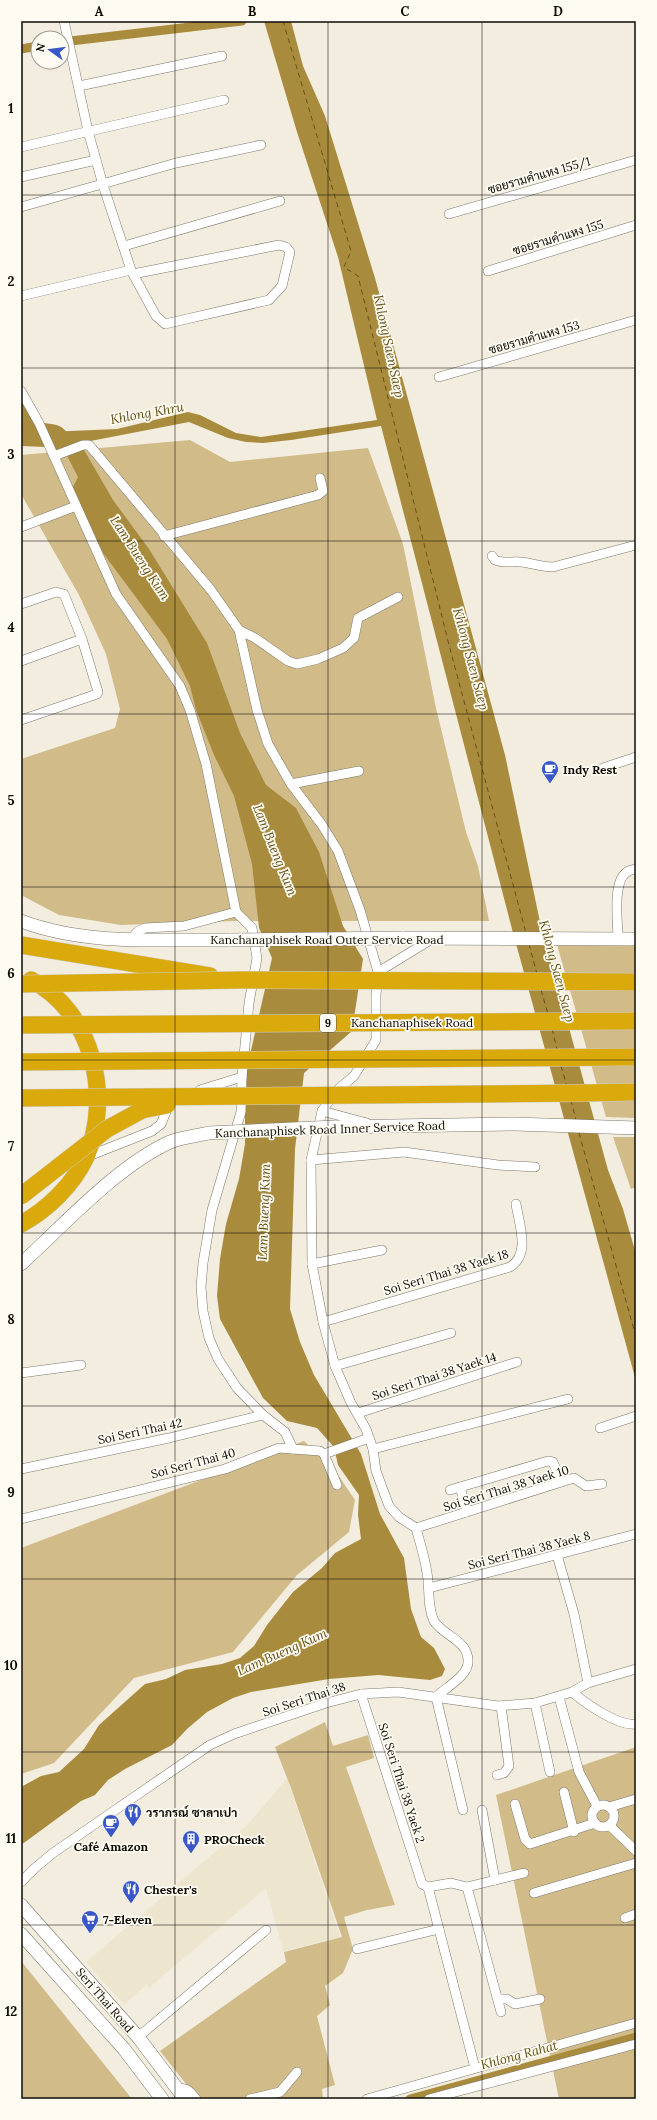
<svg xmlns="http://www.w3.org/2000/svg" width="657" height="2120" font-family="Lora,Sarabun,serif">
	<style>
		.built { fill: #eee5cf }
		.green { fill: #d0bb89 }
		.water { fill: #a98b3d }
		.lines { fill: none; stroke-linecap: round; stroke-linejoin: round }
		.canal { stroke: #a98b3d; stroke-width: 9 }
		.river { stroke: #a98b3d; stroke-width: 16 }
		.ferry { stroke: #665115; stroke-width: 1; stroke-dasharray: 5 4; stroke-linecap: butt }
		.street-casing { stroke: #7d786b; stroke-width: 10 }
		.secondary-casing { stroke: #7d786b; stroke-width: 14 }
		.highway-casing { stroke: #cfcecd; stroke-width: 18 }
		.street { stroke: #fff; stroke-width: 9 }
		.secondary { stroke: #fff; stroke-width: 13 }
		.highway { stroke: #daaa0d; stroke-width: 17 }
		.secondary-bridge-casing { stroke: #7d786b; stroke-width: 14; stroke-linecap: butt }
		.highway-bridge-casing { stroke: #cfcecd; stroke-width: 18; stroke-linecap: butt }
		.secondary-bridge { stroke: #fff; stroke-width: 13 }
		.highway-bridge { stroke: #daaa0d; stroke-width: 17 }
		.grid { fill: none; stroke: #0e0c07; stroke-width: 1; stroke-opacity: 0.55 }
		.labels { text-anchor: middle; dominant-baseline: central; stroke-width: 3.5; stroke-linejoin: round; paint-order: stroke }
		.shield { fill: #fefbf2; stroke: #56544e; stroke-width: 1 }
		.shield-label { font-size: 11px; font-weight: bold; fill: #0e0c07 }
		.street-label { font-size: 12px; fill: #0e0c07; stroke: #fefbf2 }
		.poi-label { font-size: 12px; font-weight: bold; fill: #0e0c07; stroke: #fefbf2; text-anchor: start }
		.water-label { font-size: 13px; font-style: italic; fill: #665115; stroke: #fefbf2 }
		.neatline { fill: none; stroke: #0e0c07; stroke-width: 1.5 }
		.grid-label { font-size: 13px; text-anchor: middle; font-weight: bold; fill: #0e0c07 }
	</style>
	<rect width="100%" height="100%" fill="#f3eddf"/>
	<path class="built" d="M287,1778L340,1937L283,1951L266,1888L149,1988L146,1985L124,2005L86,1962L249,1823Z"/>
	<g class="green">
		<path d="M190,440L230,462L368,448L403,544L436,708L466,832L478,866L489,921H235L121,925L59,915L21,895V759L115,728L120,709L106,654L79,595L21,494V455Z"/>
		<path d="M556,941L636,943V1118L606,1117Z"/>
		<path d="M613,1137H636V1187L631,1189Z"/>
		<path d="M304,1441L336,1472L355,1500L349,1532L297,1575L233,1652L134,1678L54,1763L21,1774V1548Z"/>
		<path d="M325,1722L333,1746L368,1735L374,1758L346,1767L395,1905L367,1910L344,1917L353,1949L343,1973L325,1986L330,2005L317,2016L335,2085L322,2089L323,2099H198L160,2051L286,1962L284,1952L342,1937L291,1788L275,1747Z"/>
		<path d="M636,1747V2099H559L496,1795Z"/>
		<path d="M21,1961L132,2099H21Z"/>
	</g>
	<path class="water" d="M264,21H291L303,66L325,116L375,278L505,755L540,922L608,1170L623,1209L636,1254V1381L512,929L381,426L291,440L263,443L246,442L228,438L189,422L80,443L113,500L149,549L207,643L240,733L266,785L296,808L319,852L343,926L363,959L352,1031L304,1073L295,1149L290,1309L300,1342L314,1375L361,1454L380,1514L404,1558L411,1609L421,1637L434,1648L445,1669L442,1676L430,1680L378,1675L329,1679L251,1692L233,1698L207,1712L187,1729L172,1745L125,1769L108,1780L95,1795L81,1801L21,1845V1787L41,1776L59,1772L84,1749L99,1725L145,1684L166,1679L185,1670L222,1664L240,1658L254,1646L267,1625L293,1592L322,1568L335,1553L361,1539L358,1515L359,1495L338,1465L334,1447L317,1428L287,1421L263,1398L220,1319L217,1296L220,1259L226,1224L239,1179L245,1144V1077L272,958L259,928L252,864L234,796L214,755L196,710L190,686L167,639L103,553L73,487L78,477L65,452L46,447L21,446V405L47,432L117,429L188,412L200,415L236,433L261,437L377,420L338,257L297,132Z"/>
	<g class="lines">
		<g class="canal">
			<path d="M62,42L242,21"/>
			<path d="M21,49L38,46"/>
			<path d="M410,2099L636,2037"/>
		</g>
		<path class="river" d="M21,410L35,429C54,435 54,426 67,446"/>
		<g class="ferry">
			<path d="M283,21L351,251L344,267L358,276L449,645L526,933"/>
			<path d="M529,944L537,974"/>
			<path d="M541,990L548,1014"/>
			<path d="M552,1029L557,1049"/>
			<path d="M561,1066L567,1086"/>
			<path d="M571,1100L576,1120"/>
			<path d="M579,1133L636,1337"/>
		</g>
		<defs>
			<g id="street">
				<path d="M64,21L88,131L103,185L131,270L133,274L156,316L165,324L269,300L282,286L290,252L286,247L279,245L133,274"/>
				<path d="M79,86L222,56"/>
				<path d="M21,147L224,100"/>
				<path d="M21,177L96,160"/>
				<path d="M21,207L176,163L261,145"/>
				<path d="M449,214L636,160"/>
				<path d="M124,246L280,201"/>
				<path d="M488,271L636,225"/>
				<path d="M21,296L131,270"/>
				<path d="M439,377L636,320"/>
				<path d="M21,391L39,423L116,594L180,686L190,710L206,764L236,912L252,928L257,958L249,1003L242,1077L241,1112L212,1210L203,1263L201,1287L203,1311L209,1338L218,1359L237,1388L263,1415L285,1432L293,1449"/>
				<path d="M54,456L83,445H89L211,590L239,630L257,710L268,744L291,784"/>
				<path d="M21,527L76,506"/>
				<path d="M164,536L318,495L323,491L320,478"/>
				<path d="M492,556L495,560C504,564 512,561 521,562C532,563 541,567 553,567L636,545"/>
				<path d="M21,604L56,592L64,594L82,639L98,692L97,694L21,720"/>
				<path d="M239,630L255,638L288,661L297,664L318,659L343,648L354,638L358,618L398,597"/>
				<path d="M21,661L82,639"/>
				<path d="M603,768L636,757"/>
				<path d="M131,939L138,931L145,928L184,926L236,912"/>
				<path d="M618,939C618,923 612,881 627,872C629,870 633,870 636,869"/>
				<path d="M378,972L432,939"/>
				<path d="M200,1090L242,1077"/>
				<path d="M322,1111L367,1123"/>
				<path d="M86,1157L152,1131L161,1124L170,1102"/>
				<path d="M311,1160L322,1111L336,1091L354,1076L376,1040V995L378,972L360,910L338,851L322,825L291,784L359,771"/>
				<path d="M312,1264L382,1250"/>
				<path d="M323,1322L510,1267C531,1254 519,1224 516,1204"/>
				<path d="M335,1366L451,1333"/>
				<path d="M21,1373L81,1365"/>
				<path d="M358,1413L517,1362"/>
				<path d="M600,1428L636,1416"/>
				<path d="M373,1449L568,1399"/>
				<path d="M324,1454L337,1485"/>
				<path d="M21,1469L169,1438L263,1415"/>
				<path d="M460,1487L467,1512"/>
				<path d="M450,1490L548,1461L553,1462L561,1482"/>
				<path d="M21,1519L225,1469L279,1448L320,1451L324,1454L369,1438"/>
				<path d="M416,1528L574,1478L586,1486L602,1484"/>
				<path d="M557,1555L574,1614L588,1683"/>
				<path d="M429,1588L636,1534"/>
				<path d="M572,1692C585,1703 619,1727 636,1724"/>
				<path d="M361,1694L422,1884L428,1887L451,1883L467,1887L524,1873"/>
				<path d="M559,1697L579,1772L597,1806"/>
				<path d="M535,1703L550,1772"/>
				<path d="M497,1775L504,1773L509,1766L501,1706"/>
				<path d="M564,1792L574,1832"/>
				<path d="M515,1804L525,1839L530,1844L595,1823"/>
				<circle cx="603" cy="1816" r="11"/>
				<path d="M609,1807L636,1799"/>
				<path d="M463,1810L436,1697C445,1688 468,1676 468,1662C469,1640 443,1636 434,1621C427,1607 430,1588 427,1573C425,1558 420,1543 416,1528L399,1517L389,1506L376,1471L373,1449L366,1429L351,1403L335,1366L323,1322L312,1264L311,1160L404,1152L498,1165L535,1167"/>
				<path d="M482,1810L495,1880"/>
				<path d="M609,1825L636,1851"/>
				<path d="M21,1882L35,1868L53,1853L137,1795L210,1745L234,1734L326,1703L361,1694L398,1692L498,1706L535,1703L572,1692L588,1683L636,1669"/>
				<path d="M428,1887L475,2068"/>
				<path d="M467,1887L501,2012"/>
				<path d="M534,1893L636,1863"/>
				<path d="M625,1918L636,1914"/>
				<path d="M357,1949L439,1929"/>
				<path d="M498,1999H507L515,2004L540,1999"/>
				<path d="M138,2037L266,1930"/>
				<path d="M178,2089C188,2087 190,2092 196,2099"/>
				<path d="M250,2099L280,2092L297,2072"/>
				<path d="M367,2099L636,2023"/>
				<path d="M429,2099L636,2044"/>
			</g>
			<g id="secondary">
				<path d="M21,921C87,946 161,939 231,940"/>
				<path d="M402,938L636,939"/>
				<path d="M335,1127L515,1124L636,1128"/>
				<path d="M21,1264C64,1225 117,1166 170,1142C182,1137 196,1136 209,1133"/>
				<path d="M21,1905L138,2037L185,2099"/>
				<path d="M21,1934L124,2049L162,2099"/>
			</g>
			<g id="highway">
				<path d="M21,945L210,976"/>
				<path d="M584,1093L636,1092"/>
				<path d="M21,1224C47,1210 73,1185 86,1157C113,1097 92,1010 31,980"/>
			</g>
		</defs>
		<use href="#street" class="street-casing"/>
		<use href="#secondary" class="secondary-casing"/>
		<use href="#highway" class="highway-casing"/>
		<use href="#street" class="street"/>
		<use href="#secondary" class="secondary"/>
		<use href="#highway" class="highway"/>
		<defs>
			<g id="secondary-bridge">
				<path d="M231,940L402,938"/>
				<path d="M209,1133L335,1127"/>
			</g>
			<g id="highway-bridge">
				<path d="M21,984L240,980L636,982"/>
				<path d="M21,1025L636,1021"/>
				<path d="M21,1062L636,1057"/>
				<path d="M21,1098L584,1093"/>
				<path d="M21,1196L107,1129L142,1110L167,1105"/>
			</g>
		</defs>
		<use href="#secondary-bridge" class="secondary-bridge-casing"/>
		<use href="#highway-bridge" class="highway-bridge-casing"/>
		<use href="#secondary-bridge" class="secondary-bridge"/>
		<use href="#highway-bridge" class="highway-bridge"/>
	</g>
	<path class="grid" d="M175,21V2099M328,21V2099M482,21V2099M21,195H636M21,368H636M21,541H636M21,714H636M21,887H636M21,1060H636M21,1233H636M21,1406H636M21,1579H636M21,1752H636M21,1925H636"/>
	<defs>
		<symbol id="cafe-pin" viewBox="-11 -11 22 30"><path d="M0 17L-7.5 6A9.5 9.5 0 1 1 7.5 6Z" fill="#3957c8" stroke="#fefbf2"/><path d="M-5.5-4.5H6V0H3Q3 3.5 0 3.5H-2.5Q-5.5 3.5-5.5 0ZM3-3.2v2h1.7v-2ZM-6 4.5H4V6H-6Z" fill="#fff"/></symbol>
		<symbol id="restaurant-pin" viewBox="-11 -11 22 30"><path d="M0 17L-7.5 6A9.5 9.5 0 1 1 7.5 6Z" fill="#3957c8" stroke="#fefbf2"/><path d="M-5-6h1v4h1v-4h1v4h1v-4h1v5L-1.5 .5V6h-2V.5L-5-1ZM5-6V6H3V1.5H1.5Q1.5-4 5-6Z" fill="#fff"/></symbol>
		<symbol id="building-pin" viewBox="-11 -11 22 30"><path d="M0 17L-7.5 6A9.5 9.5 0 1 1 7.5 6Z" fill="#3957c8" stroke="#fefbf2"/><path d="M-4-6H4V6H1V3H-1V6H-4ZM-2.5-4.3h1.7v1.8h-1.7ZM.8-4.3h1.7v1.8H.8ZM-2.5-1h1.7V.8h-1.7ZM.8-1h1.7V.8H.8Z" fill="#fff"/></symbol>
		<symbol id="supermarket-pin" viewBox="-11 -11 22 30"><path d="M0 17L-7.5 6A9.5 9.5 0 1 1 7.5 6Z" fill="#3957c8" stroke="#fefbf2"/><path d="M-6-5.5h2.5l.6 2H6L4.5 2H-2.5L-4.4-4H-6ZM-1.5 3.2a1.3 1.3 0 1 0 .1 0ZM3 3.2a1.3 1.3 0 1 0 .1 0Z" fill="#fff"/></symbol>
	</defs>
	<g fill-rule="evenodd">
		<use href="#cafe-pin" x="540" y="759" width="20" height="27"/>
		<use href="#restaurant-pin" x="123" y="1802" width="20" height="27"/>
		<use href="#cafe-pin" x="101" y="1813" width="20" height="27"/>
		<use href="#building-pin" x="181" y="1829" width="20" height="27"/>
		<use href="#restaurant-pin" x="121" y="1879" width="20" height="27"/>
		<use href="#supermarket-pin" x="80" y="1909" width="20" height="27"/>
	</g>
	<g class="labels">
		<rect class="shield" x="320" y="1014" width="16" height="18" rx="3"/>
		<g class="shield-label">
			<text x="328" y="1023">9</text>
		</g>
		<g class="street-label">
			<text transform="translate(539 175) rotate(-16)">ซอยรามคำแหง 155/1</text>
			<text transform="translate(558 237) rotate(-17)">ซอยรามคำแหง 155</text>
			<text transform="translate(534 337) rotate(-16)">ซอยรามคำแหง 153</text>
			<text x="327" y="939">Kanchanaphisek Road Outer Service Road</text>
			<text x="412" y="1022">Kanchanaphisek Road</text>
			<text transform="translate(330 1129) rotate(-2)">Kanchanaphisek Road Inner Service Road</text>
			<text transform="translate(446 1272) rotate(-17)">Soi Seri Thai 38 Yaek 18</text>
			<text transform="translate(434 1376) rotate(-18)">Soi Seri Thai 38 Yaek 14</text>
			<text transform="translate(140 1431) rotate(-12)">Soi Seri Thai 42</text>
			<text transform="translate(193 1463) rotate(-15)">Soi Seri Thai 40</text>
			<text transform="translate(506 1488) rotate(-17)">Soi Seri Thai 38 Yaek 10</text>
			<text transform="translate(529 1550) rotate(-14)">Soi Seri Thai 38 Yaek 8</text>
			<text transform="translate(304 1699) rotate(-18)">Soi Seri Thai 38</text>
			<text transform="translate(402 1783) rotate(72)">Soi Seri Thai 38 Yaek 2</text>
			<text transform="translate(105 2000) rotate(49)">Seri Thai Road</text>
		</g>
		<g class="poi-label">
			<text x="563" y="769">Indy Rest</text>
			<text x="146" y="1812">วราภรณ์ ซาลาเปา</text>
			<text x="204" y="1839">PROCheck</text>
			<text x="111" y="1846" text-anchor="middle">Café Amazon</text>
			<text x="144" y="1889">Chester's</text>
			<text x="103" y="1919">7-Eleven</text>
		</g>
		<g class="water-label">
			<text transform="translate(389 346) rotate(78)">Khlong Saen Saep</text>
			<text transform="translate(147 413) rotate(-10)">Khlong Khru</text>
			<text transform="translate(140 558) rotate(57)">Lam Bueng Kum</text>
			<text transform="translate(471 659) rotate(75)">Khlong Saen Saep</text>
			<text transform="translate(275 850) rotate(68)">Lam Bueng Kum</text>
			<text transform="translate(557 971) rotate(75)">Khlong Saen Saep</text>
			<text transform="translate(264 1212) rotate(-88)">Lam Bueng Kum</text>
			<text transform="translate(282 1652) rotate(-24)">Lam Bueng Kum</text>
			<text transform="translate(519 2055) rotate(-15)">Khlong Rahat</text>
		</g>
	</g>
	<rect width="657" height="2120" fill="none" stroke="#fefbf2" stroke-width="44"/>
	<g transform="translate(50 50) rotate(284)"><circle r="19" fill="#fefbf2" stroke="#9e9b94"/>
	<path d="M0-3L7 15L0 10L-7 15Z" fill="#3957c8"/>
	<text y="-6" font-size="11" font-weight="bold" text-anchor="middle" fill="#0e0c07">N</text>
	</g>
	<rect x="22" y="22" width="613" height="2076" class="neatline"/>
	<g class="grid-label">
		<text x="99" y="16">A</text>
		<text x="252" y="16">B</text>
		<text x="405" y="16">C</text>
		<text x="558" y="16">D</text>
		<text x="11" y="113">1</text>
		<text x="11" y="286">2</text>
		<text x="11" y="459">3</text>
		<text x="11" y="632">4</text>
		<text x="11" y="805">5</text>
		<text x="11" y="978">6</text>
		<text x="11" y="1151">7</text>
		<text x="11" y="1324">8</text>
		<text x="11" y="1497">9</text>
		<text x="11" y="1670">10</text>
		<text x="11" y="1843">11</text>
		<text x="11" y="2016">12</text>
	</g>
</svg>
